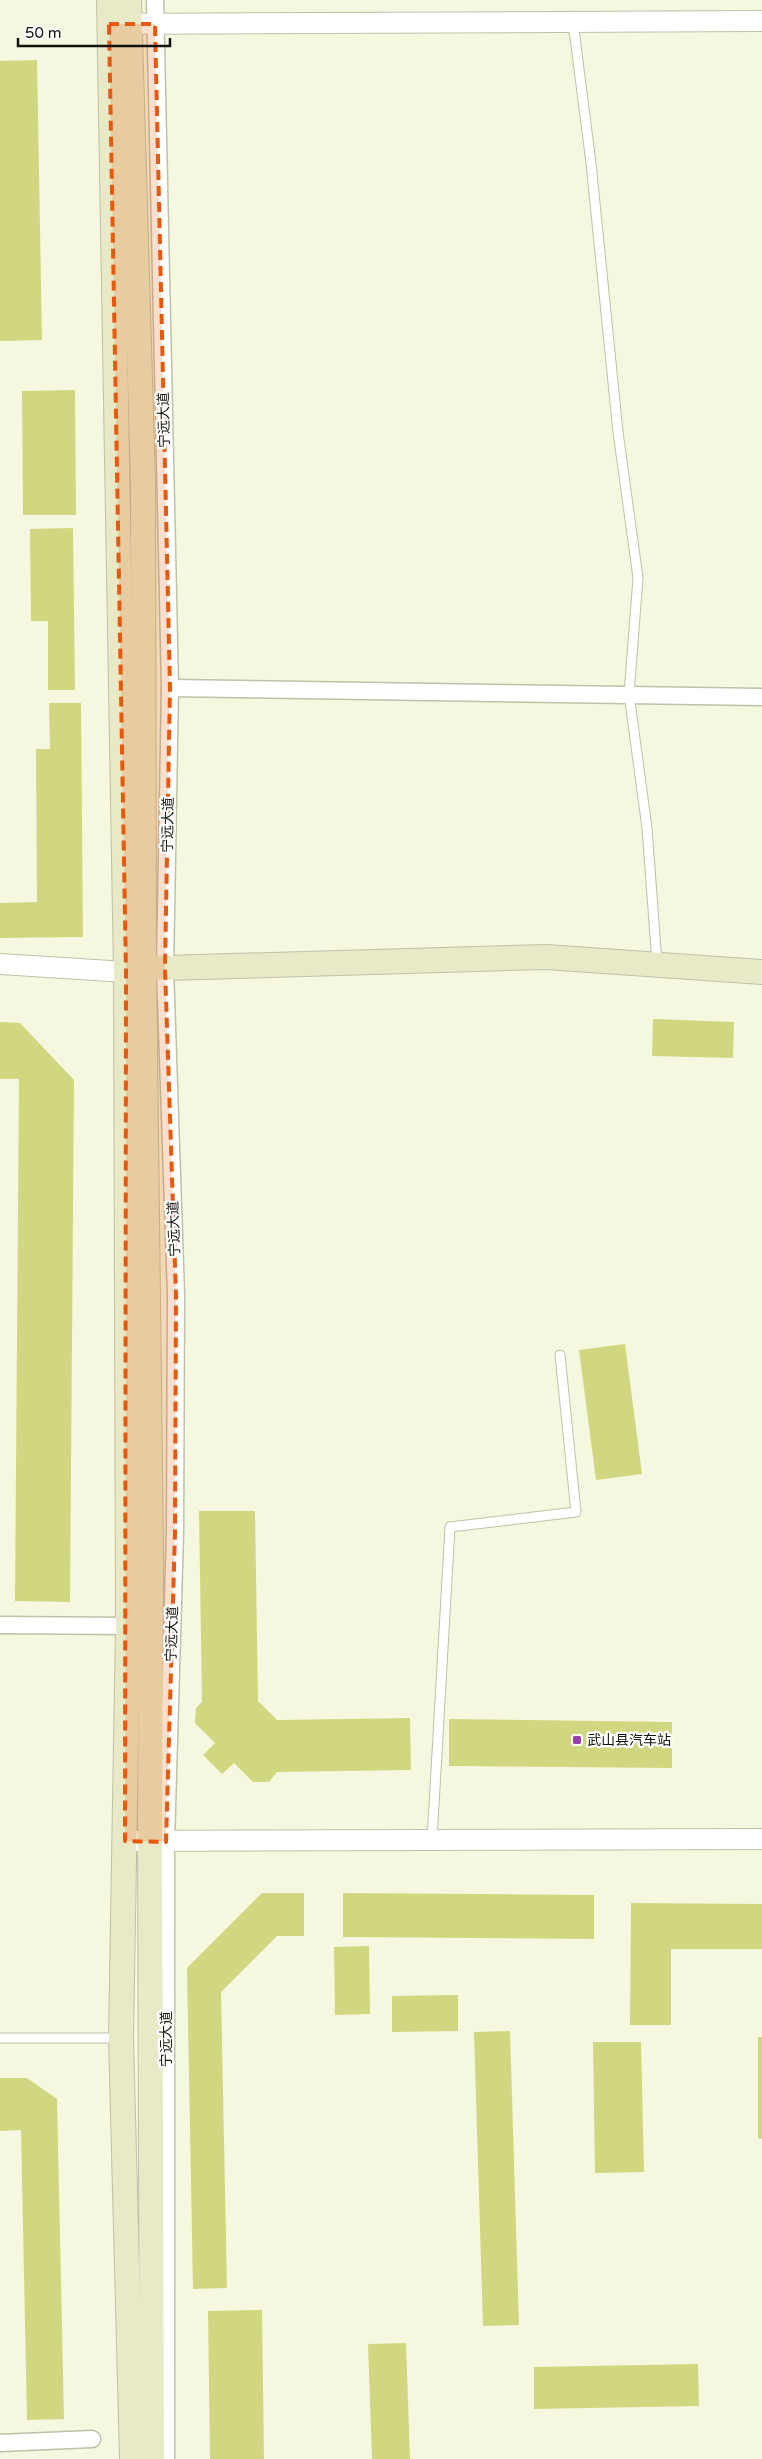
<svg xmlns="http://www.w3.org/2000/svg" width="762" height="2459" font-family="'Varela Round','Noto Sans SC',sans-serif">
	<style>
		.building { fill: #d1d781 }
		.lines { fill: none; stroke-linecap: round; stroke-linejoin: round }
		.service-casing { stroke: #bfc1a8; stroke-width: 11 }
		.minor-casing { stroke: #bfc1a8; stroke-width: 19 }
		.tertiary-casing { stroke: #bfc1a8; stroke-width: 22 }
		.secondary-casing { stroke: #bfc1a8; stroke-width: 26 }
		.service { stroke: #fff; stroke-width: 9 }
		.minor { stroke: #fff; stroke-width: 16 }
		.tertiary { stroke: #fff; stroke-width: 20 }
		.secondary { stroke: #e8e9c7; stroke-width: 24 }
		.marked { fill: #e8590c; fill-opacity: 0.2; stroke: #e8590c; stroke-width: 4; stroke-dasharray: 10 6; stroke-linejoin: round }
		.poi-dot { fill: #9a3fa9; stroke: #fff; stroke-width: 2 }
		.labels { text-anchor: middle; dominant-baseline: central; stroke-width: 4.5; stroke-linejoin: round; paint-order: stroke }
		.street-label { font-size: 14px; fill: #111209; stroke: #fff }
		.poi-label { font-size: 14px; fill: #111209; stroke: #fff; text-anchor: start }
	</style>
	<rect width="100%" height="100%" fill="#f5f8de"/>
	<g class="building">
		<path d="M37,60L42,340L0,341V61Z"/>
		<path d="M75,390L76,515H23L22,391Z"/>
		<path d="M73,528L75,690H48V621H31L30,529Z"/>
		<path d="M49,703H81L83,937L0,938V903L37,902L36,749H50Z"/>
		<path d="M653,1019L734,1022L733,1058L652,1056Z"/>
		<path d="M0,1022L20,1023L74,1080L70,1602L15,1601L19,1079H0Z"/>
		<path d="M625,1344L642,1474L596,1480L579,1350Z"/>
		<path d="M199,1511H255L258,1701L277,1720L410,1718L411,1770L277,1772L269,1782H253L234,1763L222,1774L203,1755L215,1743L195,1723L196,1708L202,1702Z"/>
		<path d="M449,1719L672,1722V1768L449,1766Z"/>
		<path d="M262,1893H304V1936H277L221,1992L227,2288L193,2289L187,1968Z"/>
		<path d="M343,1893L594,1895V1939L343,1937Z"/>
		<path d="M631,1903L762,1904V1949H671V2025H630Z"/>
		<path d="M369,1946L370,2014L335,2015L334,1947Z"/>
		<path d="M458,1995V2031L392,2032V1996Z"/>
		<path d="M510,2031L519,2325L483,2326L474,2032Z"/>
		<path d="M758,2037H762V2139L758,2138Z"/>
		<path d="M593,2042H641L644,2172L595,2173Z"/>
		<path d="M0,2078H27L57,2099L64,2419L27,2420L21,2130L0,2131Z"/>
		<path d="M262,2310L264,2459H210L208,2311Z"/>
		<path d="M406,2343L410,2459H372L368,2344Z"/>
		<path d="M698,2364L699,2406L534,2409V2367Z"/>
	</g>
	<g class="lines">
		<defs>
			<g id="service">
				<path d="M573,22L591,163L618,432L638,578L629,694L647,828L657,963"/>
				<path d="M432,1840L450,1527L576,1512L560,1355"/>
				<path d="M0,2038H120"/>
			</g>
			<g id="minor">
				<path d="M155,0L170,688L165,968L176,1295L175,1533L166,1842V2459"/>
				<path d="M170,688L762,697"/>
				<path d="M0,1625L128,1626"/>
				<path d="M0,2443L92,2439"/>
			</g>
			<g id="tertiary">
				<path d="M114,24L762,21"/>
				<path d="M0,964L126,972"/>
				<path d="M125,1841L762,1839"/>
			</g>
			<g id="secondary">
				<path d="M109,0L126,972L128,1626L121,2038L132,2459"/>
				<path d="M129,0L143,483L144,967L151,1552L150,1840L152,2459"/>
				<path d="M130,971L144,967L165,968L546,957L762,972"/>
			</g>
		</defs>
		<use href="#service" class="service-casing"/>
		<use href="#minor" class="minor-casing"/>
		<use href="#tertiary" class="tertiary-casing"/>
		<use href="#secondary" class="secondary-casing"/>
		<use href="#service" class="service"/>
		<use href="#minor" class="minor"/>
		<use href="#tertiary" class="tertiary"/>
		<use href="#secondary" class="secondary"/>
	</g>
	<path class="marked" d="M109,24H155L170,688L165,968L176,1295L175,1533L166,1842L125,1841L126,972Z"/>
	<rect class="poi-dot" x="572" y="1735" width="10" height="10" rx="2.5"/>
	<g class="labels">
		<g class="street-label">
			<text transform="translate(164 420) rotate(-91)">宁远大道</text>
			<text transform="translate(168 825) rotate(-89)">宁远大道</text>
			<text transform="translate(174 1229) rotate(-92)">宁远大道</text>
			<text transform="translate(172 1634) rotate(-88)">宁远大道</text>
			<text transform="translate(166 2039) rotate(-90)">宁远大道</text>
		</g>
		<g class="poi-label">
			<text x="587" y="1740">武山县汽车站</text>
		</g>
	</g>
	<path d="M18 38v8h152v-8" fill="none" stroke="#111209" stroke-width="2.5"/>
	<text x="25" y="38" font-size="15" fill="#111209" stroke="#ffffff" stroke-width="4" paint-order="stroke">50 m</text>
</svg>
